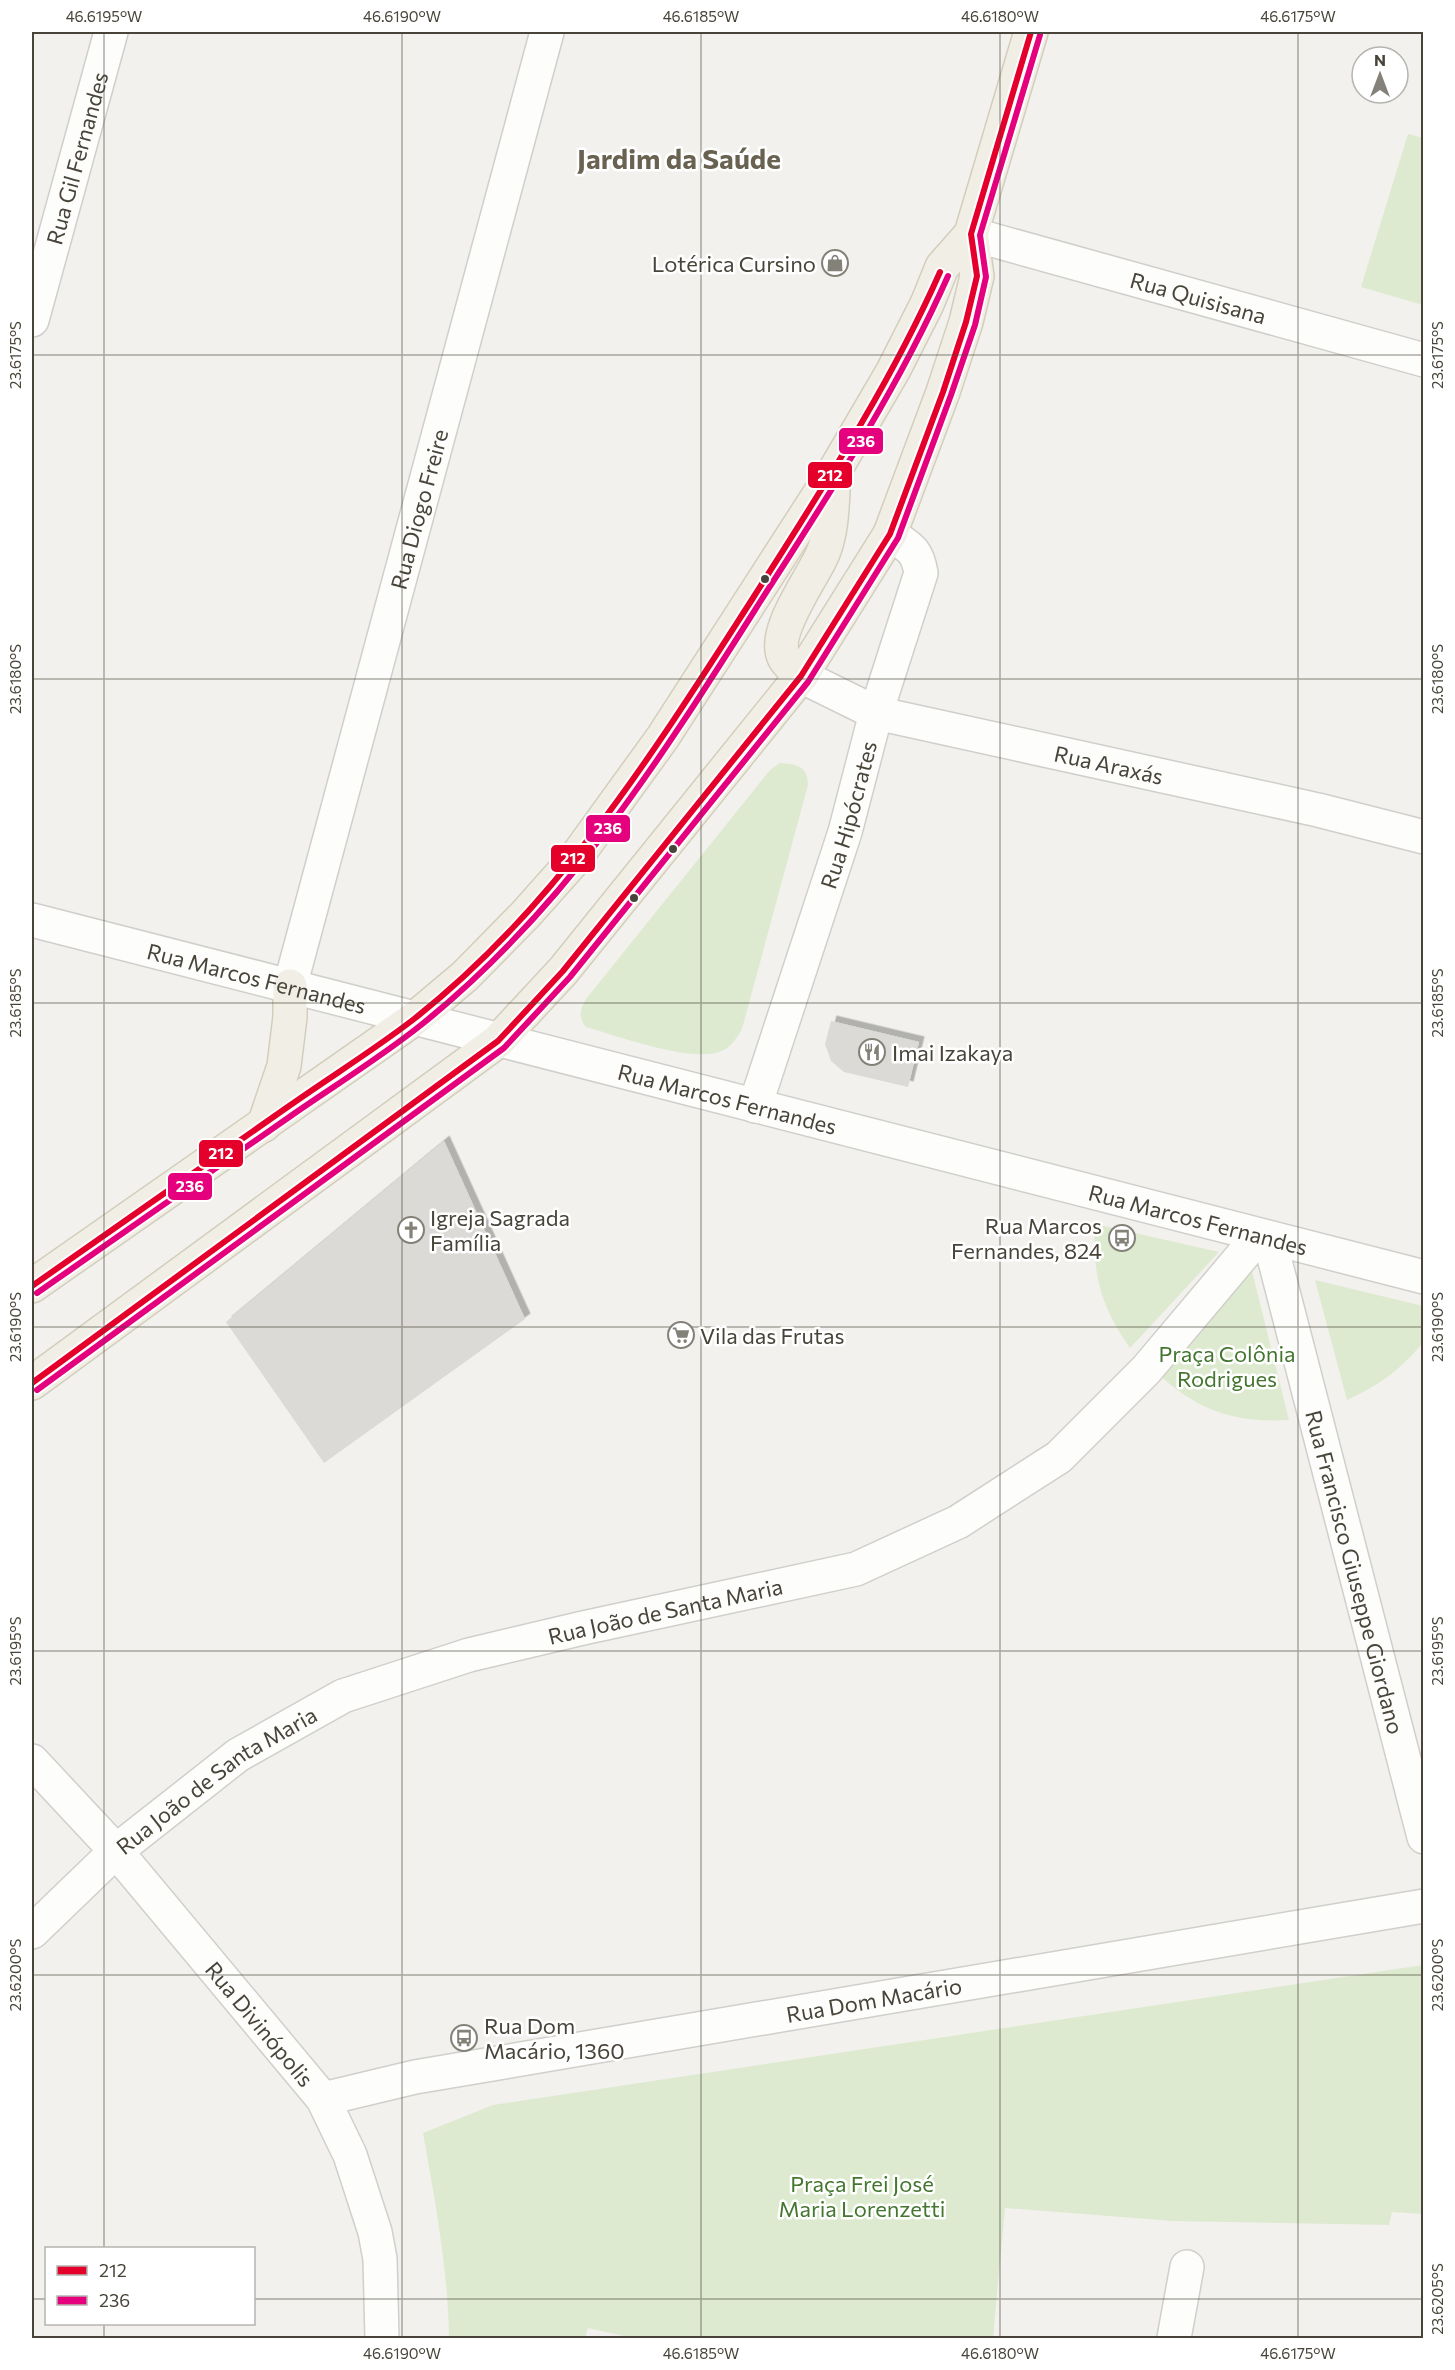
<svg xmlns="http://www.w3.org/2000/svg" width="1455" height="2370" font-family="Commissioner,sans-serif">
	<style>
		.green { fill: #ddeacf }
		.building { fill: #dcdad6; filter: url(#shadow) }
		.lines { fill: none; stroke-linecap: round; stroke-linejoin: round }
		.minor-casing { stroke: #d0cfcb; stroke-width: 36 }
		.major-casing { stroke: #d3cebc; stroke-width: 36 }
		.minor { stroke: #fdfdfc; stroke-width: 33 }
		.major { stroke: #f1eee6; stroke-width: 33 }
		.bus-1-casing { stroke: #fff; stroke-width: 10 }
		.bus-2-casing { stroke: #fff; stroke-width: 10 }
		.bus-1 { stroke: #e4002b; stroke-width: 6 }
		.bus-2 { stroke: #e5007d; stroke-width: 6 }
		.ticks { fill: none; stroke: #484439; stroke-width: 1.5; stroke-opacity: 0.45 }
		.bus-dot { fill: #484439; stroke: #fff; stroke-width: 2 }
		.labels { text-anchor: middle; dominant-baseline: central; stroke-width: 5; stroke-linejoin: round; paint-order: stroke }
		.street-label { font-size: 22px; fill: #484439; stroke: #fff }
		.poi-label { font-size: 22px; fill: #484439; stroke: #fff; text-anchor: start }
		.park-label { font-size: 22px; fill: #447630; stroke: #fff }
		.district-label { font-size: 28px; font-weight: bold; fill: #6a6251; stroke: #fff }
		.line-badge { stroke: #fff; stroke-width: 2 }
		.badge-label { font-size: 16px; text-anchor: middle; font-weight: bold; fill: #fff }
		.neatline { fill: none; stroke: #484439; stroke-width: 2 }
		.ticks-label { font-size: 15px; text-anchor: middle; fill: #484439 }
	</style>
	<defs>
		<filter id="shadow"><feDropShadow dx="5.5" dy="-5.5" stdDeviation="0" flood-color="#0004"/></filter>
	</defs>
	<rect width="100%" height="100%" fill="#f2f1ed"/>
	<g class="green">
		<path d="M1408,134L1423,138V305L1361,287Z"/>
		<path d="M780,763C796,764 808,766 808,785L742,1029C736,1039 731,1048 719,1052C688,1062 618,1036 586,1027C578,1017 580,1009 586,999L770,770Z"/>
		<path d="M1095,1224L1219,1252L1130,1348C1101,1307 1092,1274 1095,1224Z"/>
		<path d="M1250,1263L1289,1420C1234,1423 1199,1411 1158,1374Z"/>
		<path d="M1315,1280L1423,1306V1342C1402,1369 1378,1386 1347,1400Z"/>
		<path d="M1423,1965V2214L1392,2212L1389,2225L1173,2221L1005,2208L993,2338H633L588,2328L585,2338H449C448,2269 435,2201 423,2133L493,2105Z"/>
	</g>
	<g class="building">
		<path d="M831,1021L919,1042L908,1087L844,1072L831,1061L825,1044Z"/>
		<path d="M444,1141L525,1319L324,1463L226,1322Z"/>
	</g>
	<g class="lines">
		<defs>
			<g id="minor">
				<path id="s1" d="M971,234L1424,360"/>
				<path id="s2" d="M32,320L111,32"/>
				<path id="s3" d="M801,676L876,713L1318,810L1424,837"/>
				<path id="s4" d="M32,920L1424,1277"/>
				<path id="s5" d="M290,986L547,32"/>
				<path id="s6" d="M755,1106L845,832L876,713L921,573C917,549 909,547 890,534"/>
				<path id="s7" d="M1269,1238L1424,1837"/>
				<path id="s8" d="M32,1761L116,1851L323,2099L350,2155L375,2232L380,2259L382,2338"/>
				<path id="s9" d="M32,1932L116,1851L238,1755L343,1696L469,1655L583,1628L856,1569L958,1522L1059,1457L1146,1370L1259,1236"/>
				<path id="s10" d="M323,2099L415,2077L1424,1906"/>
				<path d="M1174,2338L1187,2267"/>
			</g>
			<g id="major">
				<path d="M801,676C796,671 789,665 785,659C769,634 813,578 823,553C833,529 832,500 834,475"/>
				<path d="M264,1125L284,1066L290,1017V986"/>
				<path d="M32,1286L414,1019L465,976L525,915L574,860L663,737L835,470L893,371L927,304L942,267L971,234L1031,32"/>
				<path d="M32,1383L498,1041L563,971L801,676L890,534L943,392L966,322L977,276L971,234"/>
			</g>
		</defs>
		<use href="#minor" class="minor-casing"/>
		<use href="#major" class="major-casing"/>
		<use href="#minor" class="minor"/>
		<use href="#major" class="major"/>
		<defs>
			<g id="bus-1">
				<path d="M32,1286C118,1226 203,1166 289,1106C330,1077 374,1050 414,1019C559,905 655,750 753,598C820,492 889,387 940,272"/>
				<path d="M32,1383L498,1041L563,971L801,676L890,534L943,392L966,322L977,276L971,234L1031,32"/>
			</g>
			<g id="bus-2">
				<path d="M37,1293C123,1233 209,1173 295,1113C337,1084 381,1057 421,1025C567,908 661,758 760,602C828,496 897,391 948,276"/>
				<path d="M37,1390L504,1048L570,977L808,682L898,538L951,395L975,325L986,277L980,235L1040,35"/>
			</g>
		</defs>
		<use href="#bus-1" class="bus-1-casing"/>
		<use href="#bus-2" class="bus-2-casing"/>
		<use href="#bus-1" class="bus-1"/>
		<use href="#bus-2" class="bus-2"/>
	</g>
	<path class="ticks" d="M104,32V2248M402,32V2338M701,32V2338M1000,32V2338M1298,32V2338M32,355H1424M32,679H1424M32,1003H1424M32,1327H1424M32,1651H1424M32,1975H1424M32,2299H46M254,2299H1424M104,2324V2338"/>
	<defs>
		<symbol id="shop-ring" viewBox="-11 -11 22 22"><circle r="9.5" fill="#fff" stroke="#848178" stroke-width="1.5"/><path d="M-5-2.5h2.3a2.7 3.5 0 0 1 5.4 0H5L5.5 6h-11ZM-1.5-2.5h3a1.5 2.3 0 0 0-3 0Z" fill="#848178"/></symbol>
		<symbol id="restaurant-ring" viewBox="-11 -11 22 22"><circle r="9.5" fill="#fff" stroke="#848178" stroke-width="1.5"/><path d="M-5-6h1v4h1v-4h1v4h1v-4h1v5L-1.5 .5V6h-2V.5L-5-1ZM5-6V6H3V1.5H1.5Q1.5-4 5-6Z" fill="#848178"/></symbol>
		<symbol id="church-ring" viewBox="-11 -11 22 22"><circle r="9.5" fill="#fff" stroke="#848178" stroke-width="1.5"/><path d="M-1.2-6h2.4v3.5h3.3v2.4h-3.3V6h-2.4V-.1h-3.3v-2.4h3.3Z" fill="#848178"/></symbol>
		<symbol id="bus-ring" viewBox="-11 -11 22 22"><circle r="9.5" fill="#fff" stroke="#848178" stroke-width="1.5"/><path d="M-5-6H5V4H4V6H2V4H-2V6H-4V4H-5ZM-3.5-4V0h7V-4ZM-3.5 1.2v1.5H-2V1.2ZM2 1.2v1.5H3.5V1.2Z" fill="#848178"/></symbol>
		<symbol id="supermarket-ring" viewBox="-11 -11 22 22"><circle r="9.5" fill="#fff" stroke="#848178" stroke-width="1.5"/><path d="M-6-5.5h2.5l.6 2H6L4.5 2H-2.5L-4.4-4H-6ZM-1.5 3.2a1.3 1.3 0 1 0 .1 0ZM3 3.2a1.3 1.3 0 1 0 .1 0Z" fill="#848178"/></symbol>
	</defs>
	<g fill-rule="evenodd">
		<use href="#shop-ring" x="820" y="248" width="30" height="30"/>
		<use href="#restaurant-ring" x="857" y="1037" width="30" height="30"/>
		<use href="#church-ring" x="396" y="1215" width="30" height="30"/>
		<use href="#bus-ring" x="1107" y="1223" width="30" height="30"/>
		<use href="#supermarket-ring" x="666" y="1320" width="30" height="30"/>
		<use href="#bus-ring" x="449" y="2023" width="30" height="30"/>
	</g>
	<g class="bus-dot">
		<circle cx="765" cy="579" r="5"/>
		<circle cx="673" cy="849" r="5"/>
		<circle cx="634" cy="898" r="5"/>
	</g>
	<g class="labels">
		<g class="street-label">
			<text stroke="none"><textPath href="#s2" startOffset="168">Rua Gil Fernandes</textPath></text>
			<text stroke="none"><textPath href="#s1" startOffset="236">Rua Quisisana</textPath></text>
			<text stroke="none"><textPath href="#s5" startOffset="494">Rua Diogo Freire</textPath></text>
			<text stroke="none"><textPath href="#s3" startOffset="322">Rua Araxás</textPath></text>
			<text stroke="none"><textPath href="#s6" startOffset="306">Rua Hipócrates</textPath></text>
			<text stroke="none"><textPath href="#s4" startOffset="232">Rua Marcos Fernandes</textPath></text>
			<text stroke="none"><textPath href="#s4" startOffset="718">Rua Marcos Fernandes</textPath></text>
			<text stroke="none"><textPath href="#s4" startOffset="1204">Rua Marcos Fernandes</textPath></text>
			<text stroke="none"><textPath href="#s7" startOffset="345">Rua Francisco Giuseppe Giordano</textPath></text>
			<text stroke="none"><textPath href="#s9" startOffset="726">Rua João de Santa Maria</textPath></text>
			<text stroke="none"><textPath href="#s9" startOffset="240">Rua João de Santa Maria</textPath></text>
			<text stroke="none"><textPath href="#s10" startOffset="560">Rua Dom Macário</textPath></text>
			<text stroke="none"><textPath href="#s8" startOffset="348">Rua Divinópolis</textPath></text>
		</g>
		<g class="poi-label">
			<text x="816" y="263" text-anchor="end">Lotérica Cursino</text>
			<text x="892" y="1052">Imai Izakaya</text>
			<text x="430" y="1217">Igreja Sagrada<tspan x="430" dy="25">Família</tspan></text>
			<text x="1102" y="1225" text-anchor="end">Rua Marcos<tspan x="1102" dy="25">Fernandes, 824</tspan></text>
			<text x="700" y="1335">Vila das Frutas</text>
			<text x="484" y="2025">Rua Dom<tspan x="484" dy="25">Macário, 1360</tspan></text>
		</g>
		<g class="park-label">
			<text x="1227" y="1353">Praça Colônia<tspan x="1227" dy="25">Rodrigues</tspan></text>
			<text x="862" y="2183">Praça Frei José<tspan x="862" dy="25">Maria Lorenzetti</tspan></text>
		</g>
		<g class="district-label">
			<text x="679" y="158">Jardim da Saúde</text>
		</g>
	</g>
	<g class="line-badge">
		<rect x="838" y="427" width="46" height="28" rx="6" fill="#e5007d"/>
		<rect x="807" y="461" width="46" height="28" rx="6" fill="#e4002b"/>
		<rect x="585" y="814" width="46" height="29" rx="6" fill="#e5007d"/>
		<rect x="550" y="844" width="46" height="29" rx="6" fill="#e4002b"/>
		<rect x="198" y="1139" width="46" height="29" rx="6" fill="#e4002b"/>
		<rect x="167" y="1172" width="46" height="29" rx="6" fill="#e5007d"/>
	</g>
	<g class="badge-label">
		<text x="861" y="447">236</text>
		<text x="830" y="481">212</text>
		<text x="608" y="834">236</text>
		<text x="573" y="864">212</text>
		<text x="221" y="1159">212</text>
		<text x="190" y="1192">236</text>
	</g>
	<rect width="1455" height="2370" fill="none" stroke="#ffffff" stroke-width="66"/>
	<rect x="45" y="2247" width="210" height="78" fill="#ffffff" stroke="#b6b4b0" stroke-width="1.5"/>
	<rect x="57" y="2266" width="30" height="9" fill="#e4002b" stroke="#b6b4b0" stroke-width="1.5"/>
	<text x="99" y="2277" font-size="18" fill="#484439">212</text>
	<rect x="57" y="2296" width="30" height="9" fill="#e5007d" stroke="#b6b4b0" stroke-width="1.5"/>
	<text x="99" y="2307" font-size="18" fill="#484439">236</text>
	<g transform="translate(1380 75)"><circle r="28" fill="#ffffff" stroke="#b6b4b0" stroke-width="1.5"/>
	<path d="M0-4.5L10 22L0 15L-10 22Z" fill="#848178"/>
	<text y="-9" font-size="16" font-weight="bold" text-anchor="middle" fill="#484439">N</text>
	</g>
	<rect x="33" y="33" width="1389" height="2304" class="neatline"/>
	<g class="ticks-label">
		<text x="104" y="22">46.6195°W</text>
		<text x="402" y="22">46.6190°W</text>
		<text x="701" y="22">46.6185°W</text>
		<text x="1000" y="22">46.6180°W</text>
		<text x="1298" y="22">46.6175°W</text>
		<text transform="translate(16 355) rotate(-90)" y="5">23.6175°S</text>
		<text transform="translate(1438 355) rotate(-90)" y="5">23.6175°S</text>
		<text transform="translate(16 679) rotate(-90)" y="5">23.6180°S</text>
		<text transform="translate(1438 679) rotate(-90)" y="5">23.6180°S</text>
		<text transform="translate(16 1003) rotate(-90)" y="5">23.6185°S</text>
		<text transform="translate(1438 1003) rotate(-90)" y="5">23.6185°S</text>
		<text transform="translate(16 1327) rotate(-90)" y="5">23.6190°S</text>
		<text transform="translate(1438 1327) rotate(-90)" y="5">23.6190°S</text>
		<text transform="translate(16 1651) rotate(-90)" y="5">23.6195°S</text>
		<text transform="translate(1438 1651) rotate(-90)" y="5">23.6195°S</text>
		<text transform="translate(16 1975) rotate(-90)" y="5">23.6200°S</text>
		<text transform="translate(1438 1975) rotate(-90)" y="5">23.6200°S</text>
		<text transform="translate(1438 2299) rotate(-90)" y="5">23.6205°S</text>
		<text x="402" y="2359">46.6190°W</text>
		<text x="701" y="2359">46.6185°W</text>
		<text x="1000" y="2359">46.6180°W</text>
		<text x="1298" y="2359">46.6175°W</text>
	</g>
</svg>
